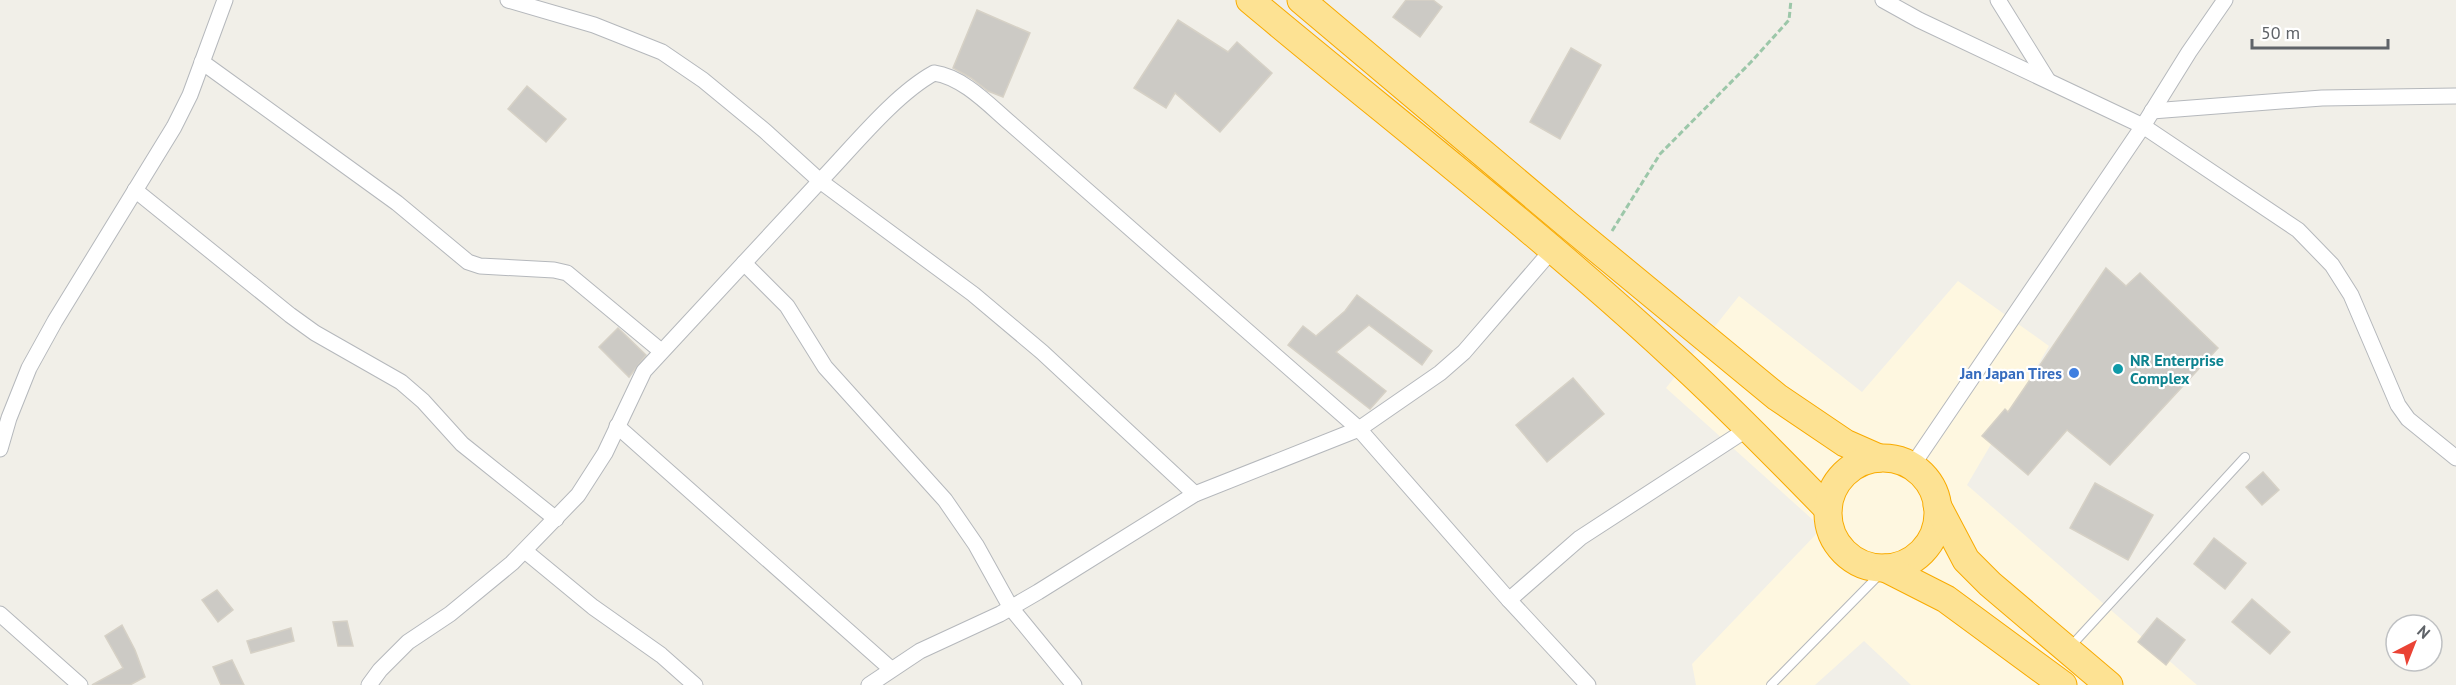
<svg xmlns="http://www.w3.org/2000/svg" width="2456" height="685" font-family="'PT Sans',sans-serif">
	<style>
		.commercial { fill: #fef7e0 }
		.building { fill: #cccac5; stroke: #d6d1c6; stroke-width: 1.5 }
		.lines { fill: none; stroke-linecap: round; stroke-linejoin: round }
		.lane-casing { stroke: #b5b8bc; stroke-width: 10 }
		.street-casing { stroke: #b5b8bc; stroke-width: 17 }
		.highway-casing { stroke: #f9ab00; stroke-width: 29 }
		.path { stroke: #9cc7a9; stroke-width: 3; stroke-dasharray: 6 3; stroke-linecap: butt }
		.lane { stroke: #fff; stroke-width: 8 }
		.street { stroke: #fff; stroke-width: 15 }
		.highway { stroke: #fde293; stroke-width: 27 }
		.culture-dot { fill: #0f9aa8; stroke: #fff; stroke-width: 2 }
		.shop-dot { fill: #3f7fe0; stroke: #fff; stroke-width: 2 }
		.labels { text-anchor: middle; dominant-baseline: central; stroke-width: 4.5; stroke-linejoin: round; paint-order: stroke }
		.culture-label { font-size: 16px; font-weight: bold; fill: #0d838f; stroke: #fff; text-anchor: start }
		.shop-label { font-size: 16px; font-weight: bold; fill: #366cbe; stroke: #fff; text-anchor: end }
	</style>
	<rect width="100%" height="100%" fill="#f1efe8"/>
	<path class="commercial" d="M1958,281L2049,346L1967,485L2197,685H1911L1864,641L1815,685H1696L1692,664L1822,528L1666,388L1739,296L1862,392Z"/>
	<g class="building">
		<path d="M1406,0H1433L1442,7L1420,37L1393,17Z"/>
		<path d="M977,10L1030,33L1003,97L988,91L971,78L953,68Z"/>
		<path d="M1178,20L1228,52L1237,42L1272,73L1220,132L1175,93L1166,108L1134,88Z"/>
		<path d="M1571,48L1601,65L1560,139L1530,122Z"/>
		<path d="M527,86L566,119L546,142L508,109Z"/>
		<path d="M2106,268L2126,286L2140,273L2218,348L2110,465L2067,430L2028,475L1982,436L2005,409L2008,412Z"/>
		<path d="M1357,295L1432,351L1422,365L1369,325L1336,352L1386,391L1370,409L1288,345L1303,326L1316,336L1345,311Z"/>
		<path d="M618,328L646,355L629,377L599,347Z"/>
		<path d="M1573,378L1604,414L1547,462L1516,425Z"/>
		<path d="M2263,472L2279,490L2262,505L2246,487Z"/>
		<path d="M2095,483L2153,515L2128,560L2070,528Z"/>
		<path d="M2214,538L2246,563L2225,589L2194,564Z"/>
		<path d="M217,590L233,610L218,622L202,600Z"/>
		<path d="M2252,599L2290,632L2270,654L2232,622Z"/>
		<path d="M2157,618L2185,640L2166,665L2138,642Z"/>
		<path d="M347,621L353,646H338L333,622Z"/>
		<path d="M122,625L135,650L145,677L130,685H92L123,668L105,636Z"/>
		<path d="M291,628L294,641L251,653L247,641Z"/>
		<path d="M232,660L244,685H221L213,667Z"/>
	</g>
	<g class="lines">
		<defs>
			<g id="lane">
				<path d="M2071,646L2245,457"/>
				<path d="M1771,685L1883,571"/>
			</g>
			<g id="street">
				<path d="M508,0L594,25L662,52L703,80L765,131L820,181C852,148 894,95 934,73C963,77 989,105 1010,123L1359,429L1509,600"/>
				<path d="M1883,0L1919,20L2143,126L2298,230L2332,265L2351,295L2398,405L2408,419L2456,458"/>
				<path d="M1998,0L2047,79"/>
				<path d="M202,62L397,203L468,262L480,266L554,270L567,273L661,351"/>
				<path d="M2152,111L2322,98L2456,96"/>
				<path d="M135,190L290,315L315,333L401,382L423,401L462,444L556,519"/>
				<path d="M744,263L787,306L825,367L945,500L976,545L1011,608L1074,685"/>
				<path d="M617,426L891,669"/>
				<path d="M0,449L9,418L29,368L55,321L174,127L190,95L225,0"/>
				<path d="M1912,466L2143,126L2189,52L2225,0"/>
				<path d="M525,551L593,607L661,655L695,685"/>
				<path d="M0,614L80,685"/>
				<path d="M369,685L380,670L408,642L450,614L512,563L578,495L605,453L644,371L820,181L973,294L1042,352L1195,494"/>
				<path d="M869,685L920,651L1000,614L1038,592L1195,494L1359,429L1440,373L1464,352L1552,250"/>
				<path d="M1588,685L1509,600L1580,538L1749,428"/>
			</g>
			<g id="highway">
				<path d="M1250,0C1391,118 1538,231 1673,356C1727,405 1777,457 1828,509"/>
				<path d="M1301,0L1567,224L1777,397L1845,443L1879,458"/>
				<circle cx="1883" cy="513" r="55"/>
				<path d="M1937,505L1966,560L1990,584L2109,685"/>
				<path d="M1885,568L1946,599L2063,685"/>
			</g>
		</defs>
		<use href="#lane" class="lane-casing"/>
		<use href="#street" class="street-casing"/>
		<use href="#highway" class="highway-casing"/>
		<path class="path" d="M1612,231L1660,154L1751,62L1789,20L1791,0"/>
		<use href="#lane" class="lane"/>
		<use href="#street" class="street"/>
		<use href="#highway" class="highway"/>
	</g>
	<circle class="culture-dot" cx="2118" cy="369" r="6"/>
	<circle class="shop-dot" cx="2074" cy="373" r="6"/>
	<g class="labels">
		<g class="culture-label">
			<text x="2130" y="360">NR Enterprise<tspan x="2130" dy="18">Complex</tspan></text>
		</g>
		<g class="shop-label">
			<text x="2062" y="373">Jan Japan Tires</text>
		</g>
	</g>
	<g transform="translate(2414 643) rotate(42)"><circle r="28" fill="#ffffff" stroke="#bfc1c3" stroke-width="1.5"/>
	<path d="M0-4.5L10 22L0 15L-10 22Z" fill="#ea4335"/>
	<text y="-9" font-size="16" font-weight="bold" text-anchor="middle" fill="#5f6368">N</text>
	</g>
	<path d="M2252 39v9h136v-9" fill="none" stroke="#5f6368" stroke-width="3"/>
	<text x="2261" y="39" font-size="18" fill="#5f6368" stroke="#ffffff" stroke-width="4.5" paint-order="stroke">50 m</text>
</svg>
